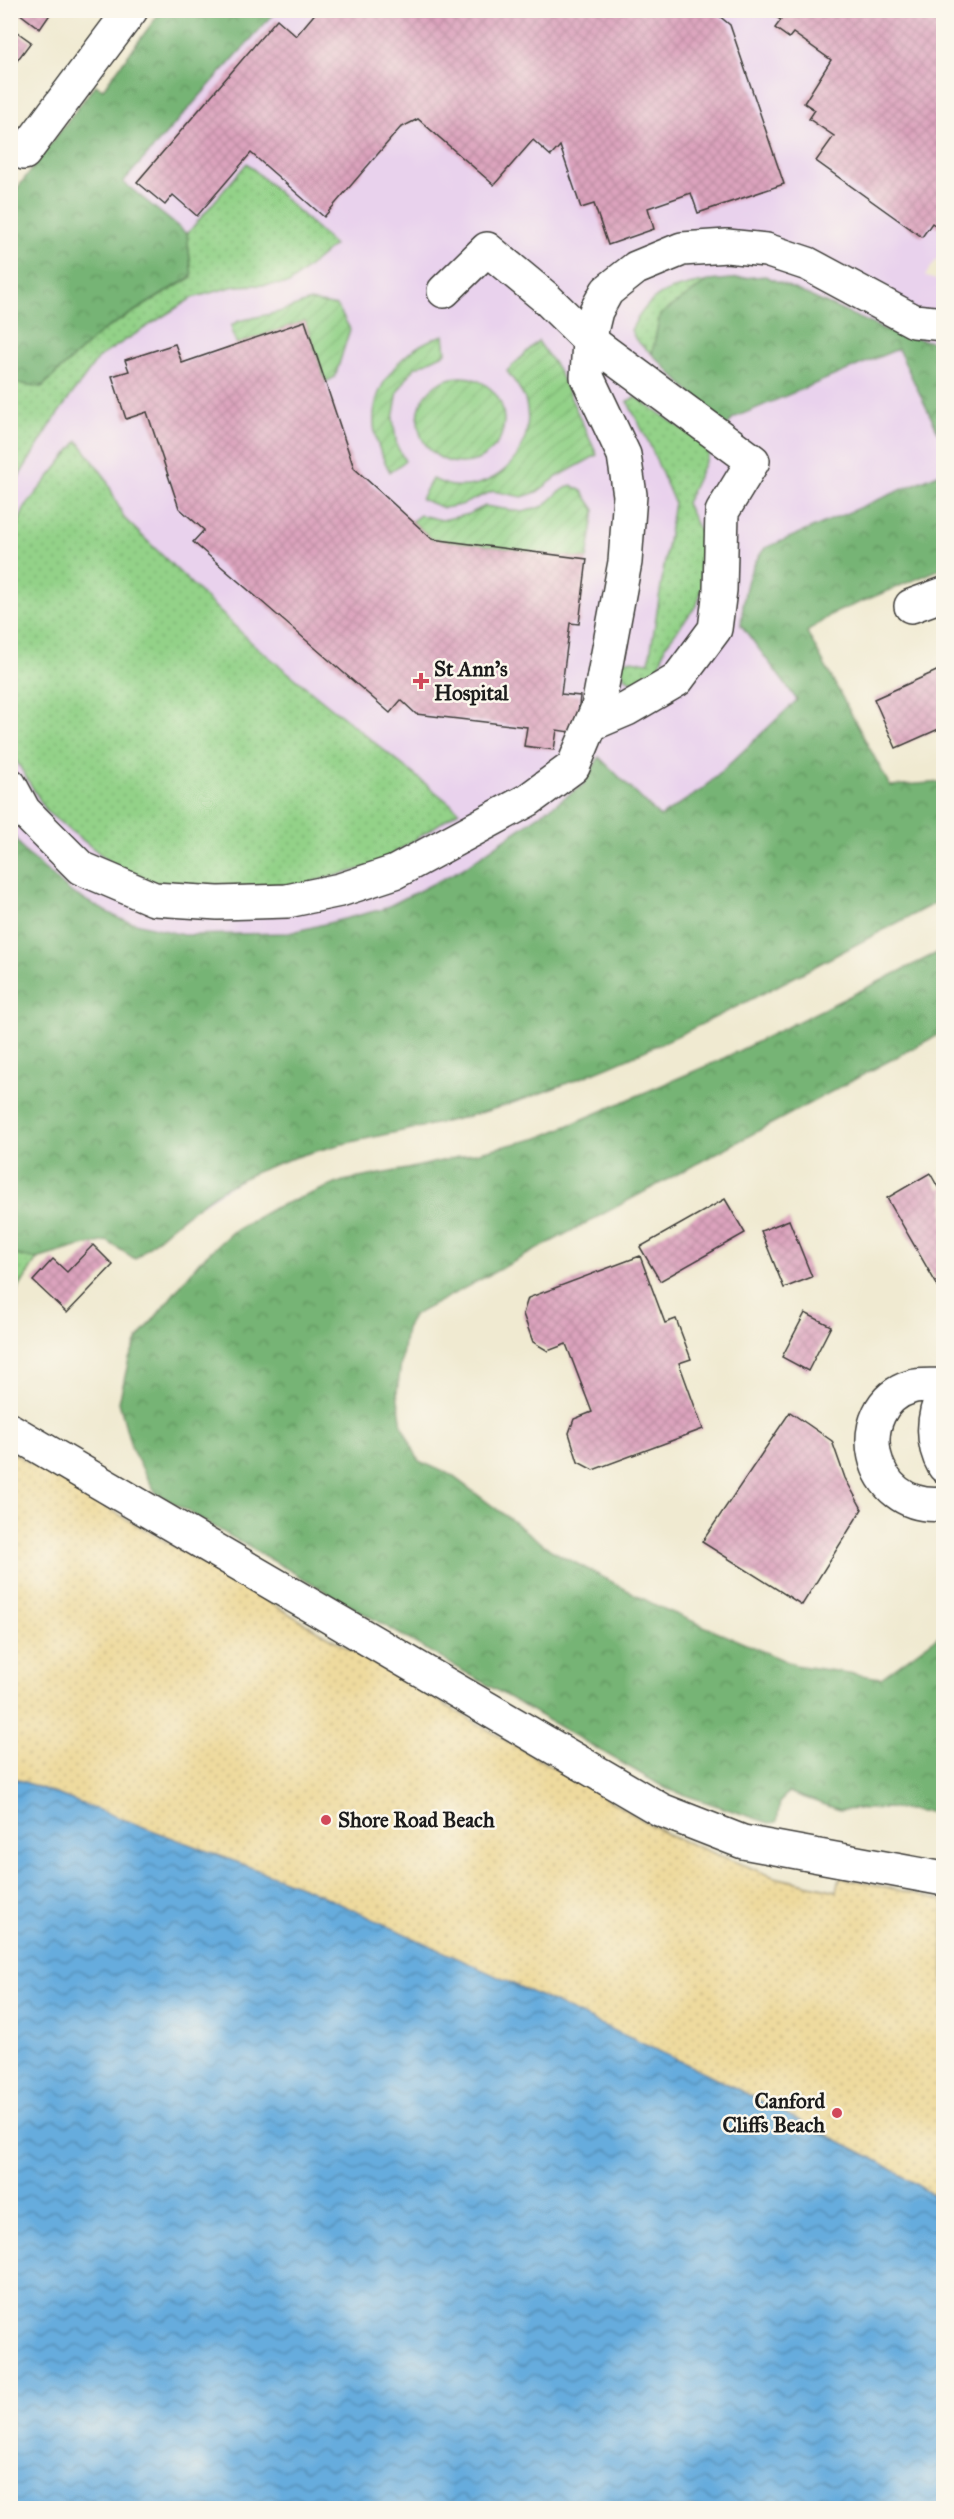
<svg xmlns="http://www.w3.org/2000/svg" width="954" height="2519" font-family="'IM FELL Great Primer',serif">
	<style>
		.built { fill: #e9d2ed }
		.grass { fill: url(#grass-dots); stroke: #587752; stroke-width: 1.5 }
		.forest { fill: url(#forest-crowns); stroke: #496848; stroke-width: 1.5 }
		.sand { fill: url(#sand-dots); stroke: #857b5d; stroke-width: 1.5 }
		.garden { fill: url(#garden-furrows); stroke: #587752; stroke-width: 1.5 }
		.water { fill: url(#water-waves); stroke: #41647c; stroke-width: 1.5 }
		.building { fill: url(#building-cross-hatch) }
		.lines { fill: none; stroke-linecap: round; stroke-linejoin: round }
		.minor-casing { stroke: #3c3b37; stroke-width: 36 }
		.minor { stroke: #fff; stroke-width: 33 }
		.poi-dot { fill: #d1495b; stroke: #fbf7ec; stroke-width: 2 }
		.labels { text-anchor: middle; dominant-baseline: central; stroke-width: 5; stroke-linejoin: round; paint-order: stroke }
		.poi-label { font-size: 21px; font-weight: bold; fill: #1c1c1c; stroke: #fbf7ec; text-anchor: start }
	</style>
	<defs>
		<pattern id="grass-dots" width="8" height="8" patternUnits="userSpaceOnUse" patternTransform="scale(1.5)"><rect width="8" height="8" fill="#93d288"/><path d="M2 2h.1M6 6h.1" fill="none" stroke="#7eb475" stroke-width="1.8" stroke-linecap="round"/></pattern>
		<pattern id="forest-crowns" width="20" height="18" patternUnits="userSpaceOnUse" patternTransform="scale(1.5)"><rect width="20" height="18" fill="#76b474"/><path d="M2 6a3 3 0 1 1 6 0M12 15a3 3 0 1 1 6 0" fill="none" stroke="#60925e"/></pattern>
		<pattern id="sand-dots" width="8" height="8" patternUnits="userSpaceOnUse" patternTransform="scale(1.5)"><rect width="8" height="8" fill="#eeda9e"/><path d="M2 2h.1M6 6h.1" fill="none" stroke="#ccba88" stroke-width="1.8" stroke-linecap="round"/></pattern>
		<pattern id="garden-furrows" width="10" height="10" patternUnits="userSpaceOnUse" patternTransform="scale(1.5)"><rect width="10" height="10" fill="#93d288"/><path d="M-1 1l2-2M0 10L10 0M9 11l2-2" fill="none" stroke="#7eb475"/></pattern>
		<pattern id="water-waves" width="16" height="10" patternUnits="userSpaceOnUse" patternTransform="scale(1.5)"><rect width="16" height="10" fill="#66acdd"/><path d="M0 5q4-4 8 0t8 0" fill="none" stroke="#538bb2"/></pattern>
		<pattern id="building-cross-hatch" width="8" height="8" patternUnits="userSpaceOnUse" patternTransform="scale(1.5)"><rect width="8" height="8" fill="#dca3bd"/><path d="M0 0l8 8M0 8l8-8" fill="none" stroke="#bc8ca2"/></pattern>
	</defs>
	<rect width="100%" height="100%" fill="#fbf7ec"/>
	<filter id="ink" filterUnits="userSpaceOnUse"><feTurbulence type="fractalNoise" baseFrequency=".0167" numOctaves="2"/><feDisplacementMap in="SourceGraphic" scale="12" xChannelSelector="R" yChannelSelector="G"/><feConvolveMatrix kernelMatrix="1 2 1 2 8 2 1 2 1" color-interpolation-filters="sRGB"/></filter>
	<filter id="wash" filterUnits="userSpaceOnUse"><feTurbulence type="fractalNoise" baseFrequency=".008" numOctaves="4" result="noise"/><feDisplacementMap in="SourceGraphic" scale="24" xChannelSelector="R" yChannelSelector="G"/><feGaussianBlur stdDeviation="1.35" result="paint"/><feColorMatrix in="noise" values="0 0 0 0 0 0 0 0 0 0 0 0 0 0 0 0 0 1.4 0 .05"/><feComposite in="paint" operator="in"/></filter>
	<g filter="url(#wash)">
		<rect width="100%" height="100%" fill="#f0ead1"/>
		<path class="built" d="M161,11H943V250L925,276L943,283V568L832,614L807,632L890,786L667,1040L590,1075L499,1108L454,1120L348,1142L275,1164L249,1175L202,1205L174,1224L135,1259L11,1181L10,198L103,89Z"/>
		<g class="grass">
			<path d="M247,163L334,245L289,284L235,286L192,298L99,357L57,415L11,489V382L42,387L102,331L192,277L187,234Z"/>
			<path d="M708,281L660,315L652,354L636,340L631,330C652,290 667,290 708,281Z"/>
			<path d="M636,397L711,449L686,503L704,540L707,571L697,605L665,646L658,673L648,682H633L624,677L620,659L649,662L674,502L649,443L627,401Z"/>
			<path d="M78,441L105,477L124,518L253,644L459,811L376,865L304,884L184,890L151,881L117,867L47,812L11,752V542L25,507Z"/>
			<path d="M11,1254L37,1259L11,1301Z"/>
		</g>
		<g class="forest">
			<path d="M161,11H276L123,182L187,234L192,276L102,331L41,387L11,382L10,198L95,85L103,89Z"/>
			<path d="M765,276L886,330L943,345V442L898,349L733,418L726,428L652,354L660,315L708,281Z"/>
			<path d="M943,472V568L832,614L807,632L890,786L943,782V899C816,964 691,1037 557,1087C523,1100 488,1112 453,1120C385,1136 316,1145 252,1174C209,1193 170,1227 135,1259L107,1241L77,1247L37,1259L11,1254V832L25,852L72,893L120,919L183,935L289,933L383,909L462,869L584,784L599,757L660,817L703,789L797,700L741,625C744,594 745,573 765,548Z"/>
			<path d="M943,950V1032L414,1315L406,1328L397,1392L402,1426L419,1461L451,1475L551,1550L657,1606L795,1665L881,1678L943,1633V1813L887,1808L840,1810L788,1792L780,1802L777,1822L769,1823L667,1789L156,1493L132,1450L119,1402L129,1359L138,1339L199,1262L232,1232L274,1208L343,1181L407,1169L539,1138L718,1061Z"/>
		</g>
		<path class="sand" d="M10,1451L670,1836L774,1877L837,1891L840,1877L943,1900V2328L11,1827Z"/>
		<g class="garden">
			<path d="M310,301L337,306L350,329L335,377L326,382L305,321L237,344L232,333V325L239,321L279,312Z"/>
			<path d="M444,335L446,353L414,368L398,391L393,419L397,446L405,461L390,472C383,459 377,447 375,433C367,388 403,347 444,335Z"/>
			<path d="M538,341L557,368L597,455L557,477L537,492L522,497L493,491L461,505L444,508L421,499L432,479C439,481 446,486 454,486C501,490 536,449 526,403C524,392 513,380 507,371Z"/>
			<circle cx="461" cy="420" r="43"/>
			<path d="M571,485L582,491L595,510L587,559L432,539L412,521L420,515L442,520L469,514L485,506L523,512L544,506L559,492Z"/>
		</g>
		<path class="water" d="M11,1777L308,1889L706,2073L880,2162L943,2201V2508H11Z"/>
		<g id="blocks">
			<g class="building">
				<path d="M15,10H53L40,29Z"/>
				<path d="M318,10H712L730,25L784,184L698,213L691,193L648,208L654,229L608,245L594,204L581,208L560,146L551,156L533,140L494,185L418,119L400,128L324,217L251,153L197,216L173,195L165,205L137,182L277,19L296,36Z"/>
				<path d="M771,10H944V232L932,223L922,237L816,161L834,136L809,119L815,110L804,103L831,60L793,33L789,38L775,28L781,20L770,13Z"/>
				<path d="M10,27L31,42L10,70Z"/>
				<path d="M305,321L354,468L432,539L587,559L579,624L570,623L561,694L580,696L576,733L557,730L554,750L524,746L527,727L416,714L401,700L390,713L193,542L204,530L179,508L147,412L126,419L112,376L129,371L125,360L175,344L182,363Z"/>
				<path d="M941,669L944,675V733L941,728L896,748L874,699Z"/>
				<path d="M930,1173L939,1189L944,1186V1297L887,1198Z"/>
				<path d="M725,1199L745,1233L660,1281L640,1247Z"/>
				<path d="M789,1220L812,1277L784,1288L761,1231Z"/>
				<path d="M93,1245L113,1265L67,1313L33,1281L53,1259L67,1272Z"/>
				<path d="M640,1256L665,1323L676,1319L691,1359L679,1363L703,1429L593,1470L578,1462L569,1433L574,1419L592,1412L566,1344L548,1351L533,1342L523,1314L528,1298Z"/>
				<path d="M805,1313L831,1326L808,1371L782,1357Z"/>
				<path d="M790,1412L832,1441L845,1478L862,1509L802,1605L702,1542Z"/>
			</g>
		</g>
	</g>
	<g filter="url(#ink)">
		<use href="#blocks" fill-opacity="0" stroke="#3c3b37" stroke-width="1.5"/>
		<g class="lines">
			<defs>
				<g id="minor">
					<path d="M24,153L131,10"/>
					<path d="M444,291L487,249L545,297L589,340L753,461L722,512L720,590L715,629L677,680L627,709L594,723"/>
					<path d="M911,606L944,594"/>
					<path d="M10,785L24,811L81,868L154,899L218,903L287,901L340,890L395,872L528,800L573,767L598,707L625,562L630,495L624,455L587,377L589,340L596,311L607,291L636,268L682,249L727,246L766,250L808,264L914,321L944,324"/>
					<path d="M944,1385C934,1386 921,1384 911,1387C849,1405 865,1513 944,1504"/>
					<path d="M944,1393C932,1416 931,1443 944,1466"/>
					<path d="M10,1430L661,1810L743,1842L944,1879"/>
				</g>
			</defs>
			<use href="#minor" class="minor-casing"/>
			<use href="#minor" class="minor"/>
		</g>
	</g>
	<g class="poi-dot">
		<path d="M418 672h6v6h6v6h-6v6h-6v-6h-6v-6h6z"/>
		<circle cx="326" cy="1820" r="6"/>
		<circle cx="837" cy="2113" r="6"/>
	</g>
	<g class="labels">
		<g class="poi-label">
			<text x="434" y="669">St Ann's<tspan x="434" dy="24">Hospital</tspan></text>
			<text x="338" y="1820">Shore Road Beach</text>
			<text x="825" y="2101" text-anchor="end">Canford<tspan x="825" dy="24">Cliffs Beach</tspan></text>
		</g>
	</g>
	<rect width="954" height="2519" fill="none" stroke="#fbf7ec" stroke-width="36"/>
</svg>
